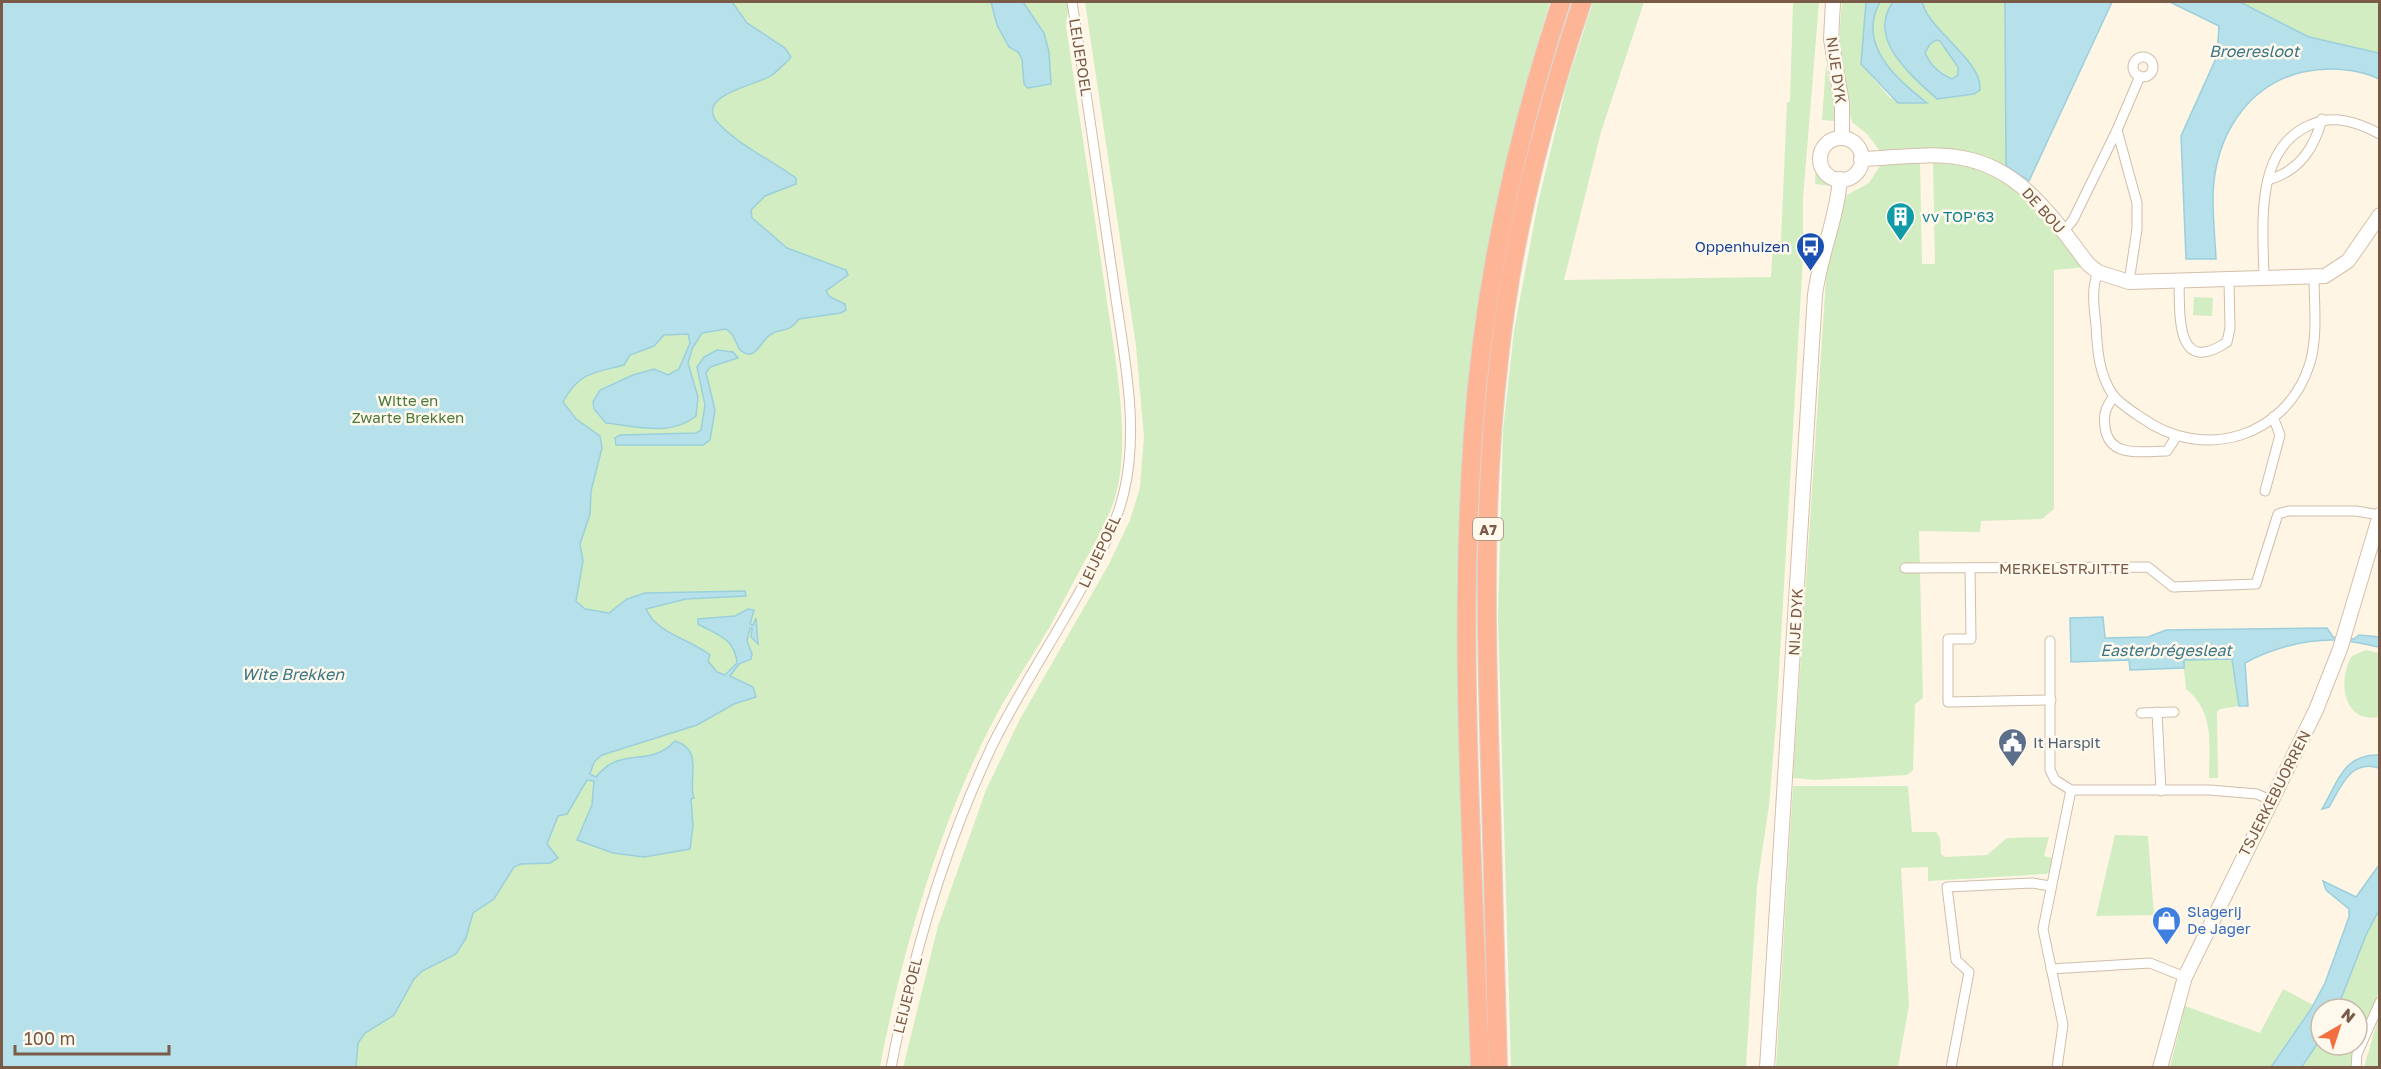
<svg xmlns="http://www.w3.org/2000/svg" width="2381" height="1069" font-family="'Golos Text',sans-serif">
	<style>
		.green { fill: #d1edc1 }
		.water { fill: #b6e0ea; stroke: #9ccfdc; stroke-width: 1.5; fill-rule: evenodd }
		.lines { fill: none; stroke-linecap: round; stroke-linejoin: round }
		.street-casing { stroke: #d1bda9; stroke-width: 11 }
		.secondary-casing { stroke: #d6bfa9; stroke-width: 16 }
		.highway-casing { stroke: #dcd4cf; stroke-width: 20 }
		.street { stroke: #fff; stroke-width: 9 }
		.secondary { stroke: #fff; stroke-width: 14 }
		.highway { stroke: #fdb595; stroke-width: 18 }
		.labels { text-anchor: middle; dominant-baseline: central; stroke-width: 5; stroke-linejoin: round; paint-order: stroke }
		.shield { fill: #fff8ec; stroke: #a18a78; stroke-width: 1.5 }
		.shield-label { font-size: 14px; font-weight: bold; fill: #795b47 }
		.street-label { font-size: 15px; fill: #795b47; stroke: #fff8ec }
		.culture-label { font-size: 15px; fill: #0d838f; stroke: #fff8ec; text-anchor: start }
		.transit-label { font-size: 15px; fill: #164399; stroke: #fff8ec; text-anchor: end }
		.park-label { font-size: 15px; fill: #4b7a3c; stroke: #fff8ec }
		.service-label { font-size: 15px; fill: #4e5e75; stroke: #fff8ec; text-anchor: start }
		.shop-label { font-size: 15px; fill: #366cbe; stroke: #fff8ec; text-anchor: start }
		.water-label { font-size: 16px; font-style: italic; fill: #3b7787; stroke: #fff8ec }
	</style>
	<rect width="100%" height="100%" fill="#fef5e4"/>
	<g class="green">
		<path d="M2,2H1069L1066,26C1079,113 1092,200 1105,288C1113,346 1131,432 1117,490C1110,519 1094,544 1080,570C1069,589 1060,609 1049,628C1034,654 1017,678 1003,703C944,808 902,949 880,1067L2,1068Z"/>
		<path d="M1085,2H1550C1488,202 1461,386 1458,597L1472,1067L903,1068L938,926L986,790L1020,719L1109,564L1130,520L1140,488L1144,437L1136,346Z"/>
		<path d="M1593,2H1644L1601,132L1564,280L1771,277L1773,242L1781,241L1787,102H1790L1793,2H1819L1803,198V257L1776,723L1769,805L1757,886L1746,1067H1511L1498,617L1503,430L1514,331L1538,203L1567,83Z"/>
		<path d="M1842,2H1866L1861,64L1890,98L1927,103C1897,78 1856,44 1880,2H1893L1889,8L1937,99L1974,68L1929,17L1922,2H2005L2006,166C1961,147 1927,150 1879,150L1868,135L1852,122L1843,79L1839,40Z"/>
		<path d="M2240,2H2379V53L2309,37Z"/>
		<path d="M1936,40L1940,41L1958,67V75L1952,79L1930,64L1925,53L1930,44Z"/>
		<path d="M1826,65L1834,101V121L1822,120Z"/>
		<path d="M1920,162L1922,264H1935L1933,162C1949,162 1973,162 1988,169C2030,189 2058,233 2087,267L2054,270V509L2042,519L1981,521L1980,532L1919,531L1923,698L1915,704L1913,770L1907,775L1815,780L1793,778L1828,249L1847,195L1869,183L1882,163Z"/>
		<path d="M1816,163L1832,186L1815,184Z"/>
		<path d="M2194,297L2213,298L2212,316L2193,315Z"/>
		<path d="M2366,650L2379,653V717C2343,724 2337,680 2352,656Z"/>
		<path d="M2232,659L2239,706L2220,709L2217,712L2218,778H2209C2209,745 2215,712 2186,689L2183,660Z"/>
		<path d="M1793,786H1908L1912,832H1936L1940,838L1941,854L1945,857L1987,855L2007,838L2049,837L2044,856L2052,858L2049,873L2045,874L1928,881V867L1901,868L1909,1005L1898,1067H1776Z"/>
		<path d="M2115,835L2148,836L2154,915L2096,916Z"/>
		<path d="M2379,910V992L2357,1045V1009H2337L2366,935Z"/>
		<path d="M2283,989L2313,1005L2271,1067H2170L2185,1006L2260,1033Z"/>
		<path d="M2379,1016L2378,1067H2364Z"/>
		<path d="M2321,1038V1045H2357L2352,1067L2303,1068Z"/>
	</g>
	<g class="water">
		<path d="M2,2H732L747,23L785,48L791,57C790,59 774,74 772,75C759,85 690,95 720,125C742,147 771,160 796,178V184L765,196L751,210L752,218L787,248L846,270L848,275L826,291L830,297L845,304L846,310L841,313L799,319C785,336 783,326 770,335C760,341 756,363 740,350L732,334L726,329L702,333L692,349L688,363L698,397L696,416C671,437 635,426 606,423L594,409L593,402L600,390L633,375L654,369L668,375L679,369L690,343L688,334L664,335L654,346L630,355L624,365C594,373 579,372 563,402L576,419L600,436L602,448L591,491L590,514L580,544L583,561L576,601L585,609L609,613L627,599L645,593L745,591L746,596L686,599L646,609C657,634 690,639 710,655L708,661L717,672L725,675L737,663C735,638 717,635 698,624V619L735,616L748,609L754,610L750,624L753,625L756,618L758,644L751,637L752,628H750L747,641L752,654L751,659L739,664L730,676L753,687L756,697L734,704L697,725L602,755L594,762L590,774L596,777C621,745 649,769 675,741C705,750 687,780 694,798L691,799L693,826L690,849L644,857L613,853L577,840L592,805L594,781L587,780L567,814L558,816L547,844L558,858L550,863L521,864L514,867L494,899L473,913L466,938L456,954L422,971L414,979L394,1015L365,1033L358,1043L356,1067H2Z"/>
		<path d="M991,2H1023L1044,33L1049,52L1051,84L1028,88L1024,84L1022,59L1018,52L1009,47L997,25Z"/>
		<path d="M1866,2H1880C1856,45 1897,79 1927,103H1898L1861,64Z"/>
		<path d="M1893,2H1922C1924,7 1926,13 1930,18C1943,38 1983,66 1980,90L1974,94L1937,99C1912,76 1866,39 1893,2ZM1936,40L1940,41L1958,67V75L1952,79C1939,73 1931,66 1925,53L1930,44Z"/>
		<path d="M2005,2H2112L2029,181L2006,166Z"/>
		<path d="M2170,2H2240L2309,37L2379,53V79C2357,68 2327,67 2303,72C2251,84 2220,129 2214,181C2211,206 2215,233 2216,259H2186L2181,136L2217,56L2219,26Z"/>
		<path d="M717,350L733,352L738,358L710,367L706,373L715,410L710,440L703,445H616L615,438L620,435L696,433L701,430L705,405L697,367L704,357Z"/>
		<path d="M2103,617L2105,638L2148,637L2166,630L2327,628L2333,637L2354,639L2359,635L2379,637V647C2364,644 2348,640 2332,640C2303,640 2270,649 2245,663L2248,706H2239L2232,659L2184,660V668L2130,670L2129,660L2071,662L2070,618Z"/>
		<path d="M2379,755V768C2350,759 2341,787 2329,807L2322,809C2338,782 2343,754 2379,755Z"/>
		<path d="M2379,865V910L2366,935L2337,1009H2321V1038L2302,1067H2271L2311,1009L2325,983L2349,917V909L2326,890L2323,881L2356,897Z"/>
	</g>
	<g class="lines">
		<defs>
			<g id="street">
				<circle cx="2143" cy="67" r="10"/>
				<path d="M2117,130L2137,203V229L2129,282"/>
				<path d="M2268,180C2299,171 2314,149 2322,119"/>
				<path d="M2064,231L2073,220L2117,130L2140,76"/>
				<path d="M2098,272C2091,289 2094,307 2096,325C2097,349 2099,375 2113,395C2120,404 2133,412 2142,418C2203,462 2287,438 2310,363C2318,336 2314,304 2314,276"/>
				<path d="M2264,277C2263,226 2254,149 2310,125C2334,114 2357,122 2380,134"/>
				<path d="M2179,281C2180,314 2175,377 2227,342L2230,328L2229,280"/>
				<path d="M2114,396C2106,407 2103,414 2105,427C2109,459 2142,451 2167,451L2176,437"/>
				<path d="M2265,491L2280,435L2273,417"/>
				<path d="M1905,568L2148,567L2173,587L2256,584L2278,514L2288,511H2356L2380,515"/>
				<path d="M1970,568L1971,639H1948V702L2051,700"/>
				<path d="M2050,641V770L2055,780L2071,790H2210L2257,794L2270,800"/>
				<path d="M2157,712L2161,791"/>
				<path d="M2141,713L2174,712"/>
				<path d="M2051,969L2150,963L2185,977"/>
				<path d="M891,1068C912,958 944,847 992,746C1020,689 1056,636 1086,580C1101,552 1117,523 1124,492C1140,425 1123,352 1114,285C1100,191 1087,96 1072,2"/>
				<path d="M1951,1068L1969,972L1956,960L1947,887L2032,883L2050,886"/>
				<path d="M2057,1068L2063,1025L2043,929L2071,790"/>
				<path d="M2356,1068L2357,1054L2380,1002"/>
			</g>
			<g id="secondary">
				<path d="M1833,2L1831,39L1842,104V138"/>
				<circle cx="1841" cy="159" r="21"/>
				<path d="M1861,159C1894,158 1930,152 1962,158C2021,168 2054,219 2088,264L2098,272L2129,282L2325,276L2348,261L2380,215"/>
				<path d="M1767,1068L1815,295C1820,255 1837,219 1840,179"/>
				<path d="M2160,1068L2185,977L2316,710L2340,649L2380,515"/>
			</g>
			<g id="highway">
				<path d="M1480,1068C1473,857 1458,645 1473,435C1483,287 1515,142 1561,2"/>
				<path d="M1498,1068C1495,967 1492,866 1490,765C1486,629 1483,494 1499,359C1512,238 1543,117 1582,2"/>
			</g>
		</defs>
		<use href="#street" class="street-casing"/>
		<use href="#secondary" class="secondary-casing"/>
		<use href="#highway" class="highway-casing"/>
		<use href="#street" class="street"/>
		<use href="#secondary" class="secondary"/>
		<use href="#highway" class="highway"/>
	</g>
	<defs>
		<symbol id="building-pin" viewBox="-11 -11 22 30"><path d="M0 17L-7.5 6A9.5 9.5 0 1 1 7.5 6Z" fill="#0f9aa8" stroke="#fff8ec"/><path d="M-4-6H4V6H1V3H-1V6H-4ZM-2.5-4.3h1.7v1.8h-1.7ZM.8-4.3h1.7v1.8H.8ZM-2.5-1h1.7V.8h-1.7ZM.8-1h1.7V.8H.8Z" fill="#fff"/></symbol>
		<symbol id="bus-pin" viewBox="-11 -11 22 30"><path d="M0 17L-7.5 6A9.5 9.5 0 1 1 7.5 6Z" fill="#1a4fb4" stroke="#fff8ec"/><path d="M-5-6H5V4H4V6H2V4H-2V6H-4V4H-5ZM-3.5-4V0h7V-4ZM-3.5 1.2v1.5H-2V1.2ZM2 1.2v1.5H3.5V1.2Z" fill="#fff"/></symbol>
		<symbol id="civic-pin" viewBox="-11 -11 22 30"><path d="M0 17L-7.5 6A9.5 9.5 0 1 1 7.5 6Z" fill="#5c6f8a" stroke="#fff8ec"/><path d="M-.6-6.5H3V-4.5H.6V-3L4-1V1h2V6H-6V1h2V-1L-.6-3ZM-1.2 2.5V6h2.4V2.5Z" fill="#fff"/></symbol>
		<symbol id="shop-pin" viewBox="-11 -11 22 30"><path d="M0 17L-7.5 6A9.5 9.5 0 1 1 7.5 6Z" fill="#3f7fe0" stroke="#fff8ec"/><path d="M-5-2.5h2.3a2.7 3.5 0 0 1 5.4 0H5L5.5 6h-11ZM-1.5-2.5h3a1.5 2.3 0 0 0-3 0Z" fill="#fff"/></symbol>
	</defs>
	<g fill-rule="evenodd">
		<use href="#building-pin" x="1884" y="200" width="33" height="45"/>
		<use href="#bus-pin" x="1794" y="230" width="33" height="45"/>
		<use href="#civic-pin" x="1996" y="726" width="33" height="45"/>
		<use href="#shop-pin" x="2150" y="904" width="33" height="45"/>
	</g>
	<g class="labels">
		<rect class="shield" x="1473" y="518" width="30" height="22" rx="4.5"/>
		<g class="shield-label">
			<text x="1488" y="529">A7</text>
		</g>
		<g class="street-label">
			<text transform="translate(1081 57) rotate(81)">LEIJEPOEL</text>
			<text transform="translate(1837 70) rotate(82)">NIJE DYK</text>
			<text transform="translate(2044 210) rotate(48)">DE BOU</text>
			<text transform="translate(1099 551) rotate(-65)">LEIJEPOEL</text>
			<text x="2064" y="568">MERKELSTRJITTE</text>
			<text transform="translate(1795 622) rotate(-87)">NIJE DYK</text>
			<text transform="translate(2274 793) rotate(-63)">TSJERKEBUORREN</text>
			<text transform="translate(907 995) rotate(-76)">LEIJEPOEL</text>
		</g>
		<g class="culture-label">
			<text x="1922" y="216">vv TOP'63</text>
		</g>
		<g class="transit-label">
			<text x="1790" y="246">Oppenhuizen</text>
		</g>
		<g class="park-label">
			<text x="408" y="400">Witte en<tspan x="408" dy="17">Zwarte Brekken</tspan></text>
		</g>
		<g class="service-label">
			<text x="2033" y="742">It Harspit</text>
		</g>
		<g class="shop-label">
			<text x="2187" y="911">Slagerij<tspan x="2187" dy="17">De Jager</tspan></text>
		</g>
		<g class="water-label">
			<text x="2254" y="51">Broeresloot</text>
			<text x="2166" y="650">Easterbrégesleat</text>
			<text x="293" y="674">Wite Brekken</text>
		</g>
	</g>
	<rect width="2381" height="1069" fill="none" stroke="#795b47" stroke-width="6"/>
	<g transform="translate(2339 1027) rotate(39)"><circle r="28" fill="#fff8ec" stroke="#c9b9aa" stroke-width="1.5"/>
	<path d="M0-4.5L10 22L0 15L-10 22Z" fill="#f26f3f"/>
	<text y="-9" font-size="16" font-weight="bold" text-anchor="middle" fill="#795b47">N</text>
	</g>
	<path d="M15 1045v9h154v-9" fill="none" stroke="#795b47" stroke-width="3"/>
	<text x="24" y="1045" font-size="18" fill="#795b47" stroke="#fff8ec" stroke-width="4.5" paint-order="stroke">100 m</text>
</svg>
